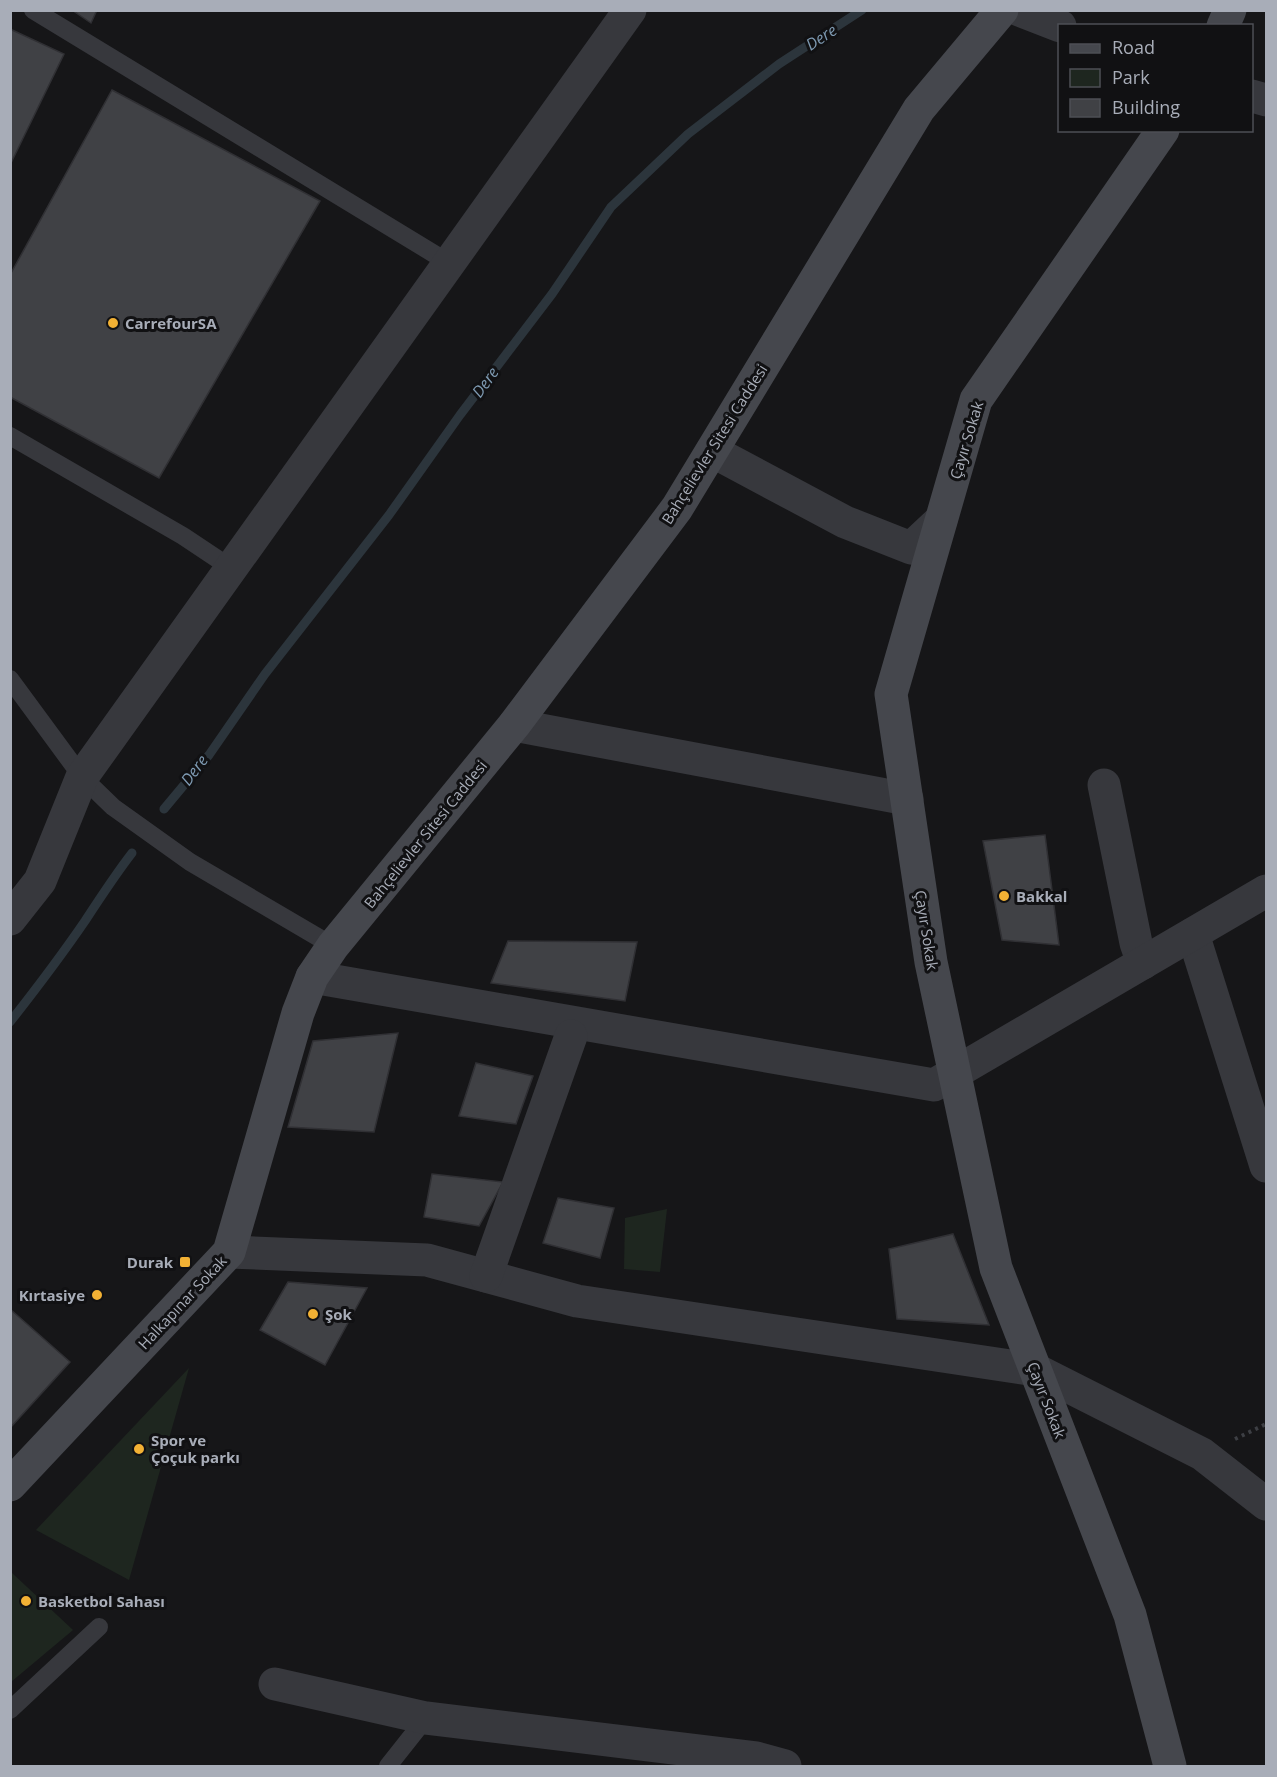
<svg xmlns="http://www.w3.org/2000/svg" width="1277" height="1777" font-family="'Open Sans',sans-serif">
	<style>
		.green { fill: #1e261f }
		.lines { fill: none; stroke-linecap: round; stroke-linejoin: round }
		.stream { stroke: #2c353c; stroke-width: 9 }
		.building { fill: #404145; stroke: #303034; stroke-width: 1.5 }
		.path { stroke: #3d3f44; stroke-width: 4; stroke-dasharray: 3 4.5; stroke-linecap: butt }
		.lane { stroke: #37383d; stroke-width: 18 }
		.street { stroke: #37383d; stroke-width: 33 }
		.secondary { stroke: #45474d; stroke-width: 33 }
		.poi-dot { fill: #f2b134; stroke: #111113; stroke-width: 2 }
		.labels { text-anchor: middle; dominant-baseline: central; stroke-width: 6; stroke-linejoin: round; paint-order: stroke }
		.poi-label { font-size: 15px; font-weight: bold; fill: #a8adb8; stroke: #111113; text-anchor: start }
		.street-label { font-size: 15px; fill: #a8adb8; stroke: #111113 }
		.water-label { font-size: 16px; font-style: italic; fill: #7f9bb3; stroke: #111113 }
	</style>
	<rect width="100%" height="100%" fill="#161618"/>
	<g class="green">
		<path d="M667,1209L660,1272L624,1269L625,1218Z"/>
		<path d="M189,1368L129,1580L36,1530Z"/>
		<path d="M11,1572L73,1630L11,1682H10Z"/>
	</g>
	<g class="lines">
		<g class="stream">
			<path d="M164,809L209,755L265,674L389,515L460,415L552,294L611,207L688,134L779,64L862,10"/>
			<path d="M10,1022C36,989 61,956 85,921C100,898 115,875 132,853"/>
		</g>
	</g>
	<g class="building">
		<path d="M72,10H97L91,23Z"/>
		<path d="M10,29L64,54L10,165Z"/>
		<path d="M112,90L320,201L159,478L10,397V275Z"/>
		<path d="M1045,835L1059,945L1002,940L983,841Z"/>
		<path d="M508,941L637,942L625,1001L491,983Z"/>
		<path d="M398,1033L374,1132L288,1127L313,1041Z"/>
		<path d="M476,1063L533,1076L516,1124L459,1116Z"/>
		<path d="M432,1174L503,1182L479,1226L424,1217Z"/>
		<path d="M558,1198L614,1208L600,1258L543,1243Z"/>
		<path d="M953,1234L989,1325L897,1319L889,1249Z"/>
		<path d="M288,1282L367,1288L325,1365L260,1330Z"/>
		<path d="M10,1309L70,1362L10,1428Z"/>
	</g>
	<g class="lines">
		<path class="path" d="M1235,1439L1266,1424"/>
		<g class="lane">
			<path d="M33,10L449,263"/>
			<path d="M10,436L183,536L231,568"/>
			<path d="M10,679L82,777L113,807L190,862L333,946"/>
			<path d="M10,1710L99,1627"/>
			<path d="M388,1766L426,1718"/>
		</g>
		<g class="street">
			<path d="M1019,10L1060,26"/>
			<path d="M1252,96L1266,100"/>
			<path d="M712,451L845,522L911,548L941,520"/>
			<path d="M514,725L907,799"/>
			<path d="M1104,785L1136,943L1143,963"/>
			<path d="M10,919L40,881L82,777L630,10"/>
			<path d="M1193,934L1266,1166"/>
			<path d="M312,977L934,1085L1266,891"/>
			<path d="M229,1252L427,1260L577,1301L1036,1370L1202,1454L1266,1504"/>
			<path d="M486,1276L571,1036"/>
			<path d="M275,1684L426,1718L756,1758L785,1766"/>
		</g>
		<g class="secondary">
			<path d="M1223,26L1230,10"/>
			<path d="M1163,130L976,400L891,694L931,962L996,1268L1130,1615L1170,1766"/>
			<path d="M10,1485L229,1252L298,1013L312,977L333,946L514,725L677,508L919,109L1002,10"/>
		</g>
	</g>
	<g class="poi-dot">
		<circle cx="113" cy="323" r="6"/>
		<circle cx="1004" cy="896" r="6"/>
		<rect x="179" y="1256" width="12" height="12" rx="3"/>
		<circle cx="97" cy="1295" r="6"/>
		<circle cx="313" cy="1314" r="6"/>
		<circle cx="139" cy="1449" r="6"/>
		<circle cx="26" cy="1601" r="6"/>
	</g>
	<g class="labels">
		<g class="poi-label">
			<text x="125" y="323">CarrefourSA</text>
			<text x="1016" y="896">Bakkal</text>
			<text x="173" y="1262" text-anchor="end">Durak</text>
			<text x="85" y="1295" text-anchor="end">Kırtasiye</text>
			<text x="325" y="1314">Şok</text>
			<text x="151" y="1440">Spor ve<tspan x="151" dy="17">Çoçuk parkı</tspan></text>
			<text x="38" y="1601">Basketbol Sahası</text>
		</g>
		<g class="street-label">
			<text transform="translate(966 440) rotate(-73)">Çayır Sokak</text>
			<text transform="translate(714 444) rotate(-58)">Bahçelievler Sitesi Caddesi</text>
			<text transform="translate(425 834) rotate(-51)">Bahçelievler Sitesi Caddesi</text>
			<text transform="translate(927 930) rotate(81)">Çayır Sokak</text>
			<text transform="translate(182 1302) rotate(-47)">Halkapınar Sokak</text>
			<text transform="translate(1047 1400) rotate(69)">Çayır Sokak</text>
		</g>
		<g class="water-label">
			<text transform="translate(821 37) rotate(-33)">Dere</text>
			<text transform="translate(485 382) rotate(-54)">Dere</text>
			<text transform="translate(194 770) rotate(-53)">Dere</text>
		</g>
	</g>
	<rect width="1277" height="1777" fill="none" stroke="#a8adb8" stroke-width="24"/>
	<rect x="1058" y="24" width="195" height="108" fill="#111113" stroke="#4d4f55" stroke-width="1.5"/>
	<rect x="1070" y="44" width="30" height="9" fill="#45474d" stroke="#4d4f55" stroke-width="1.5"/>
	<text x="1112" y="54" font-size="18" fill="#a8adb8">Road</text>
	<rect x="1070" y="69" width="30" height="18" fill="#1e261f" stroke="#4d4f55" stroke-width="1.5"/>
	<text x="1112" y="84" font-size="18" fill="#a8adb8">Park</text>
	<rect x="1070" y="99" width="30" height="18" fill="#404145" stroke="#4d4f55" stroke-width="1.5"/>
	<text x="1112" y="114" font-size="18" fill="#a8adb8">Building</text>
</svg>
